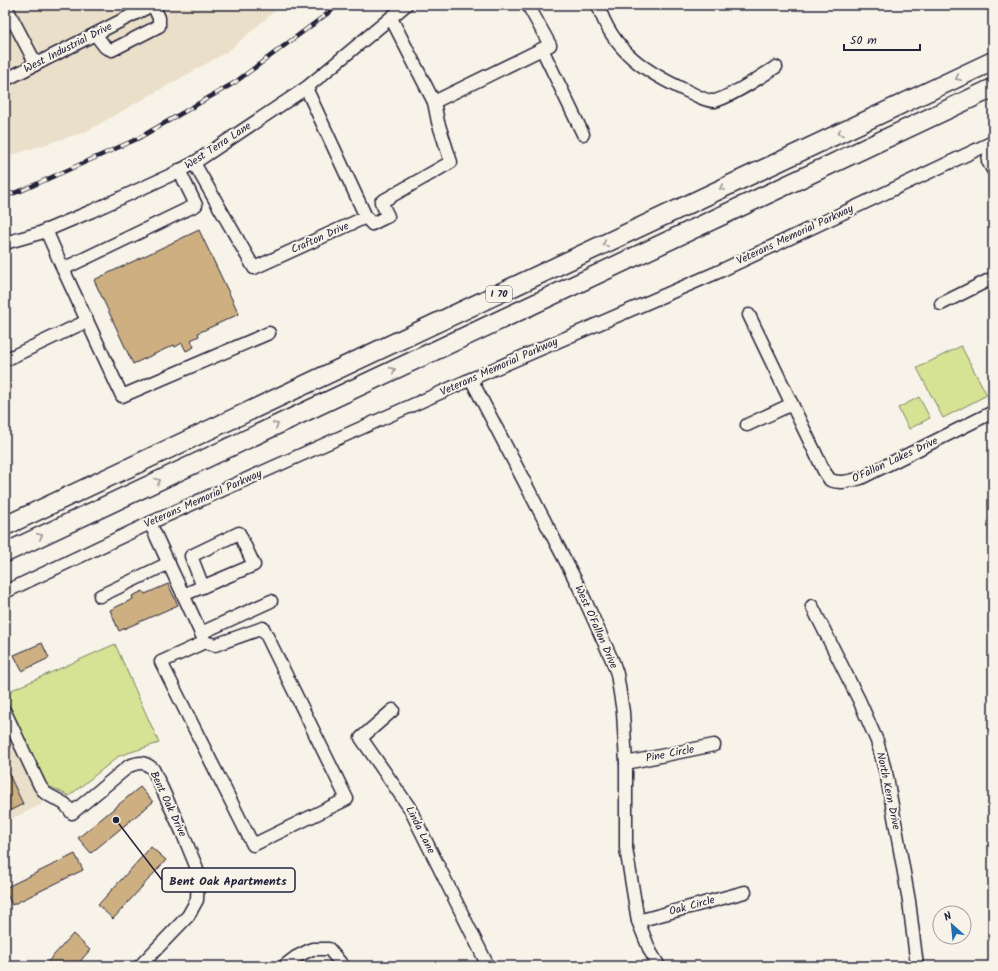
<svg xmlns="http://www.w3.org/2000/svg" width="998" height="971" font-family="Kalam,sans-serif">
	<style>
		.built { fill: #eadfc9 }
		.green { fill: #d6e294; stroke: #7c8268 }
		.building { fill: #cdaf82; stroke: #22223b }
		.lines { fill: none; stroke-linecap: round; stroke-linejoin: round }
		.minor-casing { stroke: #22223b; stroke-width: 15 }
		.highway-casing { stroke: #22223b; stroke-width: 21 }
		.minor { stroke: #f7f3e8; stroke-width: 12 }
		.highway { stroke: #f7f3e8; stroke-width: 18 }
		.rail-casing { stroke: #22223b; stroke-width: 4.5 }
		.rail { stroke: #f7f3e8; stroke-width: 3; stroke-dasharray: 9; stroke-linecap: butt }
		.oneway { stroke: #97959a }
		.labels { text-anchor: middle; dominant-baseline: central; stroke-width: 4; stroke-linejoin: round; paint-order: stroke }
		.shield { fill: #f7f3e8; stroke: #62616f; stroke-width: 1 }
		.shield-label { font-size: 10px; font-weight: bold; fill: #22223b }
		.street-label { font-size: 11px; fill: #22223b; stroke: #f7f3e8 }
		.leader { fill: none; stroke: #22223b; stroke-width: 1.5 }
		.callout-dot { fill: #22223b; stroke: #f7f3e8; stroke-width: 1.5 }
		.callout { fill: #f7f3e8; stroke: #22223b; stroke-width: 1.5 }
		.callout-label { font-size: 12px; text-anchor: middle; font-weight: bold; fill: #22223b }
	</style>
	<rect width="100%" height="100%" fill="#f7f3e8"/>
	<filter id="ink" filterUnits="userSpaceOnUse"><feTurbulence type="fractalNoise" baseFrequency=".025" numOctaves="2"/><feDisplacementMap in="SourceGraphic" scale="8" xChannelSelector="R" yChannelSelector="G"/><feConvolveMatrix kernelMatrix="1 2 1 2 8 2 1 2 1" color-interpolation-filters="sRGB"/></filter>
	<g filter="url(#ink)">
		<g class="built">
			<path d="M5,5H282L227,52L85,132L5,157Z"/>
			<path d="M5,727L42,804L5,822Z"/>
		</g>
		<g class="green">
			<path d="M961,346L987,395L943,418L917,368Z"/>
			<path d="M919,397L930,418L909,429L898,408Z"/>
			<path d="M115,644L159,743L119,756L69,796L47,785L5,697V693Z"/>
		</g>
		<g class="building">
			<path d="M199,230L239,314L198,333L199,336L191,340L194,347L186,351L182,343L175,347L174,345L133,364L94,280Z"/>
			<path d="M168,584L178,605L119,631L110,610L133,599L132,596L143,591L145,594Z"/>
			<path d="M42,643L49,658L22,671L14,655Z"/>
			<path d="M5,766L23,804L5,813Z"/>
			<path d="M140,787L153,802L91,853L78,838Z"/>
			<path d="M151,847L166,860L113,919L98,905Z"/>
			<path d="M75,854L83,870L12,905L5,891V888Z"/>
			<path d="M73,934L90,950L76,966H44Z"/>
		</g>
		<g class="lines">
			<defs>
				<g id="minor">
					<path d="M5,5L36,64"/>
					<path d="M598,5C613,52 647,73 689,92C696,95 707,102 715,101C733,96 760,77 776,67"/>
					<path d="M391,18L434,102L550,45L528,5"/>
					<path d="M95,34L105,47L112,50L159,26V18L153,5"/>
					<path d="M542,49L583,134"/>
					<path d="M5,80L152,5"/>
					<path d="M991,143L988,161L993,170"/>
					<path d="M194,163L254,268L366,217L306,88"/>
					<path d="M366,217L372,224L388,216L381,202L451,162L438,122L434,102"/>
					<path d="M46,230L63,269L122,396L269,333"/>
					<path d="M5,243L40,233L92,211L173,174L194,163L306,88L406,5"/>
					<path d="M63,269L196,205L179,170"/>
					<path d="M941,304L993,278"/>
					<path d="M749,315L824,471L830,480C841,484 850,481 861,478L993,412"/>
					<path d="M5,360L87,321"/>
					<path d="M471,379L579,587L613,662L617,674L623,712L626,763V848L638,921L650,951L659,966"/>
					<path d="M747,425L792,404"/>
					<path d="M150,523L205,642L161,662L253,845L347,799L263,628L215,645L205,642"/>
					<path d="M5,592L148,524L238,483L471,379L718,272L993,142"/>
					<path d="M183,595L254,565L239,533L191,556L203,587"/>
					<path d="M100,596L169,563"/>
					<path d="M812,606L859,700L877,741L887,777L909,901L917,966"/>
					<path d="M201,633L271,601"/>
					<path d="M393,710L361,738L409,807L488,966"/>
					<path d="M5,712L40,786L45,793L65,804L72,813L129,766C139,762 144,761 153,769L182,832L196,866L198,875L197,900L188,916L140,966"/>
					<path d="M626,763L714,745"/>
					<path d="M638,921L745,892"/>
					<path d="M284,966L296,957L312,949H329L343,966"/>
				</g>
				<g id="highway">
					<path d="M5,526L993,61"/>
					<path d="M5,553L993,88"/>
				</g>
			</defs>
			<use href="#minor" class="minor-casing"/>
			<use href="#highway" class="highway-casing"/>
			<use href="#minor" class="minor"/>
			<use href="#highway" class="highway"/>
			<defs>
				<path id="rail" d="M5,196L23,190L137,139L234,83L339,5"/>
			</defs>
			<use href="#rail" class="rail-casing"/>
			<use href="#rail" class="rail"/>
		</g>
		<defs><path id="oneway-chevron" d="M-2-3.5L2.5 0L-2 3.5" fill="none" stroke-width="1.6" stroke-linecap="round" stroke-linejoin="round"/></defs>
		<g class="oneway">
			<use href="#oneway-chevron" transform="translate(958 78) rotate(155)"/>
			<use href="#oneway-chevron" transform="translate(840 133) rotate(155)"/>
			<use href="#oneway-chevron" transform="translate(722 188) rotate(155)"/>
			<use href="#oneway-chevron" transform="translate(605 244) rotate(155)"/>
			<use href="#oneway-chevron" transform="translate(393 370) rotate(-25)"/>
			<use href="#oneway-chevron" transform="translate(276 425) rotate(-25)"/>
			<use href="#oneway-chevron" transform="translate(158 481) rotate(-25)"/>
			<use href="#oneway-chevron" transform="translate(40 536) rotate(-25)"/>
		</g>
	</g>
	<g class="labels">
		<rect class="shield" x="486" y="286" width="26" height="16" rx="3"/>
		<g class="shield-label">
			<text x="499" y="294">I 70</text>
		</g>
		<g class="street-label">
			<text transform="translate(68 48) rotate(-27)">West Industrial Drive</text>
			<text transform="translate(218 146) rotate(-33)">West Terra Lane</text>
			<text transform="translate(795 235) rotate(-25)">Veterans Memorial Parkway</text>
			<text transform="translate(320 238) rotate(-24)">Crafton Drive</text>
			<text transform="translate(499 367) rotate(-24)">Veterans Memorial Parkway</text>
			<text transform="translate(895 460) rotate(-25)">O'Fallon Lakes Drive</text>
			<text transform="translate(203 499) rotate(-24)">Veterans Memorial Parkway</text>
			<text transform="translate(596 627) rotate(66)">West O'Fallon Drive</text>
			<text transform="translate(670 754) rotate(-11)">Pine Circle</text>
			<text transform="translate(888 791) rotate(78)">North Kern Drive</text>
			<text transform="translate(168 804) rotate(65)">Bent Oak Drive</text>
			<text transform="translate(420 830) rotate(63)">Linda Lane</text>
			<text transform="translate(692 906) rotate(-15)">Oak Circle</text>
		</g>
	</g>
	<path class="leader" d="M116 820L162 880"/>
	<circle class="callout-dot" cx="116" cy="820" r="4"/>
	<rect class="callout" x="162" y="868" width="133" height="24" rx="4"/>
	<g class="callout-label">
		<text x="228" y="885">Bent Oak Apartments</text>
	</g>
	<rect width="998" height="971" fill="none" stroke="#f7f3e8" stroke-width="20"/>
	<rect x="10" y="10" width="978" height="951" fill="none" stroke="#22223b" stroke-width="1.5" filter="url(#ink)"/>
	<g transform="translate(952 925) rotate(333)"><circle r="19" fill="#f7f3e8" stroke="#a29fa3"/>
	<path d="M0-3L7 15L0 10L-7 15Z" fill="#1f6fb2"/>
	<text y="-6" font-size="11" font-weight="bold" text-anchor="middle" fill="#22223b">N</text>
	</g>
	<path d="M844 44v6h76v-6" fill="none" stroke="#22223b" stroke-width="2"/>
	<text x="850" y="44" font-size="12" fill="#22223b" stroke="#f7f3e8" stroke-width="3" paint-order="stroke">50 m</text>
</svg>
